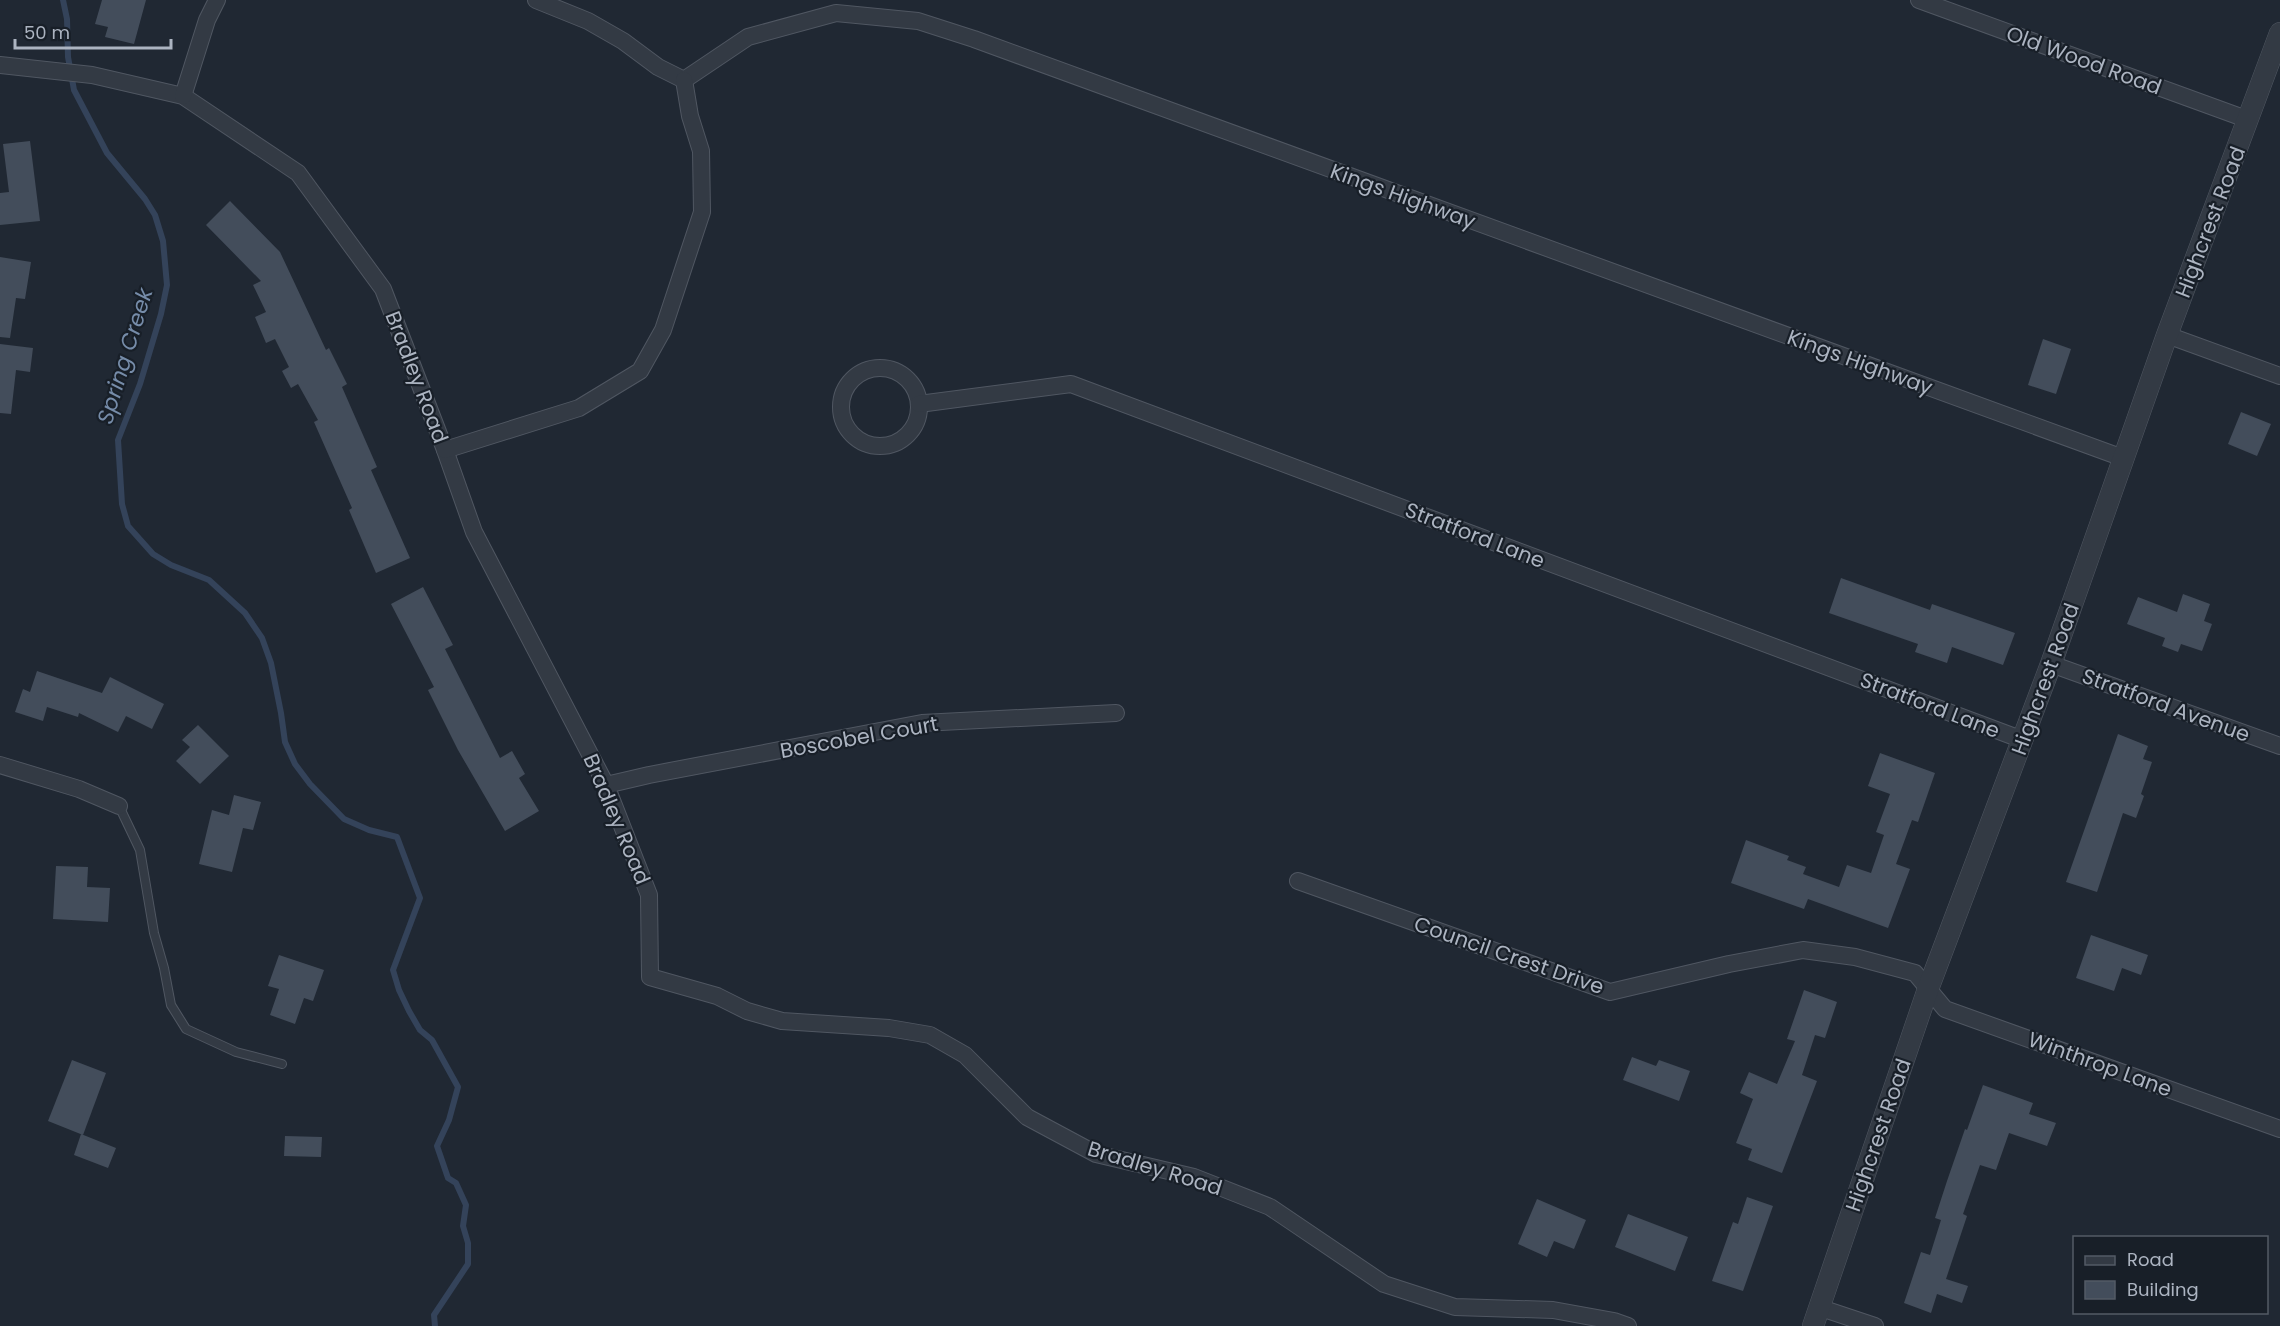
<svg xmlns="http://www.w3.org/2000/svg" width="2280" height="1326" font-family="Poppins,sans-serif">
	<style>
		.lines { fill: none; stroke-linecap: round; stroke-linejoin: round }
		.stream { stroke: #34435a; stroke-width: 6 }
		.building { fill: #434d5b }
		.service-casing { stroke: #505762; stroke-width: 10 }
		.minor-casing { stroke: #505762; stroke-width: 18 }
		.tertiary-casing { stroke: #505762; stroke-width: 22 }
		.service { stroke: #333a44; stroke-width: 8 }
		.minor { stroke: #333a44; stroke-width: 16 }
		.tertiary { stroke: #333a44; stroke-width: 21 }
		.labels { text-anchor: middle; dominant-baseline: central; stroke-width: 4.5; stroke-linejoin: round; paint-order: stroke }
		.street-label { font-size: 21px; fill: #acb4c1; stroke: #181f28 }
		.water-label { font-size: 22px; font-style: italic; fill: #768ca9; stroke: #181f28 }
	</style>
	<rect width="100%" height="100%" fill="#202833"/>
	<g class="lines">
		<path class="stream" d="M63,0L67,19L68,57L74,90L107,153L145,199L155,215L163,241L167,285L161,314L140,384L118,440L122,504L128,526L153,554L171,565L209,580L245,613L262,638L271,663L281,713L285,742L295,764L310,784L344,819L369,830L397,837L420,898L393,970L399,990L409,1011L420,1030L432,1040L458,1087L449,1120L437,1146L448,1178L456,1183L466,1205L463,1226L468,1243V1264L434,1315L435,1326"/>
	</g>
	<g class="building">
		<path d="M102,0H146L134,44L105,37L108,27L95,24Z"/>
		<path d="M30,141L40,221L0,225V193L9,192L3,144Z"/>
		<path d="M230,201L280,252L326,350L329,348L347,384L342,387L377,467L371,470L410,558L376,573L349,510L352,508L314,422L318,420L298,384L291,388L282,371L289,367L275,339L266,343L255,317L266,312L253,285L261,281L206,225Z"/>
		<path d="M0,257L31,262L25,299L16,298L10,338L0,337Z"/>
		<path d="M2043,339L2071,349L2056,394L2028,385Z"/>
		<path d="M0,344L33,348L30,372L16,370L11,414L0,413Z"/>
		<path d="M2241,412L2271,424L2257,456L2228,444Z"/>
		<path d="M1841,578L1930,610L1932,604L2015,633L2003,665L1952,647L1947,663L1915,652L1918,644L1829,613Z"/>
		<path d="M423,587L453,645L445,649L500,758L512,751L525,774L519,778L539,811L505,831L458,750L428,690L434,687L391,604Z"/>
		<path d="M2183,594L2210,604L2204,621L2212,624L2202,651L2181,644L2178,652L2162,646L2165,638L2127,624L2138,597L2177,612Z"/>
		<path d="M37,671L102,693L110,677L164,704L152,729L126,716L118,732L79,713L78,717L47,707L43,721L15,712L23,689L30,692Z"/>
		<path d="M198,725L229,756L200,784L176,761L190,747L182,740Z"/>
		<path d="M2118,734L2148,746L2143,759L2152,762L2141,794L2144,796L2136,818L2123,813L2097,892L2066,882Z"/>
		<path d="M1880,753L1935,773L1918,822L1912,820L1896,864L1910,869L1888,928L1808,899L1804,909L1731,883L1746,840L1789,856L1787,860L1806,867L1803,874L1839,887L1847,865L1871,873L1884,835L1876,832L1890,794L1868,786Z"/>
		<path d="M234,795L261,802L253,830L243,828L232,872L199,864L212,810L229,815Z"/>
		<path d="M56,866L88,867L87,887L110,888L108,922L53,919Z"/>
		<path d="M2091,935L2148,955L2141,975L2122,968L2114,991L2076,978Z"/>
		<path d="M279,955L324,970L313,1001L304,998L295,1024L270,1015L279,989L268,986Z"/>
		<path d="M1804,990L1837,1002L1825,1038L1815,1035L1802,1075L1817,1081L1782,1173L1748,1160L1752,1149L1736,1143L1753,1099L1740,1093L1749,1072L1777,1084L1795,1041L1787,1039Z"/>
		<path d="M1632,1057L1656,1066L1659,1060L1690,1071L1679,1101L1623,1080Z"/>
		<path d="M72,1060L106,1073L83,1135L48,1121Z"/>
		<path d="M1983,1085L2033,1103L2029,1114L2056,1123L2047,1146L2009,1133L1996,1170L1980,1165L1963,1214L1967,1216L1946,1279L1968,1286L1962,1303L1937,1294L1931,1313L1904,1303L1921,1252L1930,1255L1941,1220L1935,1218L1947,1181L1965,1129L1967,1130Z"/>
		<path d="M81,1134L116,1148L108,1168L74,1155Z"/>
		<path d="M285,1136L322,1137L321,1157L284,1156Z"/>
		<path d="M1747,1197L1773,1206L1743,1291L1712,1281L1733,1222L1738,1224Z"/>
		<path d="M1537,1199L1586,1220L1574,1249L1554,1241L1547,1257L1518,1244Z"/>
		<path d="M1628,1214L1688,1237L1675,1271L1615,1247Z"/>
	</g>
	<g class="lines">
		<defs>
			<path id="service" d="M119,806L140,850L154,933L164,968L171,1005L186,1029L236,1052L282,1064"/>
			<g id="minor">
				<path d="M536,0L588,21L623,41L658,67L684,80"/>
				<path d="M1919,0L2249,120"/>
				<path d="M0,65L92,75L183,96L298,173L383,289L445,450L474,532L606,785L649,895L650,977L717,996L747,1011L782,1021L889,1028L930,1035L965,1055L1027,1117L1096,1154L1194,1177L1270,1207L1384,1284L1455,1307L1553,1310L1614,1321L1628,1326"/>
				<path d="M684,80L748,37L836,13L918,21L974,39L2123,458"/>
				<path d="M183,96L207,20L217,0"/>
				<path d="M2167,335L2280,376"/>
				<circle cx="880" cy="407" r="39"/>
				<path d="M919,404L1071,384L2023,740"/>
				<path d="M445,450L579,408L640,371L663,330L702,212L701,151L690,116L684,80"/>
				<path d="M2051,664L2280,746"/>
				<path d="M0,765L79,789L119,806"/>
				<path d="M606,785L649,775L922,723L1116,713"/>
				<path d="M1298,881L1610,992L1729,964L1803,950L1855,957L1915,973L1945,1009L2280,1129"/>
				<path d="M1818,1307L1875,1326"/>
			</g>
			<path id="tertiary" d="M1813,1326L1928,989L2051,664L2167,335L2280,33"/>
		</defs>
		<use href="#service" class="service-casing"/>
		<use href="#minor" class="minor-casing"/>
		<use href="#tertiary" class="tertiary-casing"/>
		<use href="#service" class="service"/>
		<use href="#minor" class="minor"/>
		<use href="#tertiary" class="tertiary"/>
	</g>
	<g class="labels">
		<g class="street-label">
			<text transform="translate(2084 60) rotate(20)">Old Wood Road</text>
			<text transform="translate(1403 196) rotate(20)">Kings Highway</text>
			<text transform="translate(2210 222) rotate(-69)">Highcrest Road</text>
			<text transform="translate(1860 362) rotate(20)">Kings Highway</text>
			<text transform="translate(417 377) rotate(69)">Bradley Road</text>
			<text transform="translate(1475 535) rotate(21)">Stratford Lane</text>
			<text transform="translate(2045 679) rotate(-70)">Highcrest Road</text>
			<text transform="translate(1930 705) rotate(21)">Stratford Lane</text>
			<text transform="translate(2166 705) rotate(20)">Stratford Avenue</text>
			<text transform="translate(859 737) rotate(-10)">Boscobel Court</text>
			<text transform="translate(617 819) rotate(67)">Bradley Road</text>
			<text transform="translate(1509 955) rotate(19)">Council Crest Drive</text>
			<text transform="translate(2100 1064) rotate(20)">Winthrop Lane</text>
			<text transform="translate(1878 1135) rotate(-71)">Highcrest Road</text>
			<text transform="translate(1155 1168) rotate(17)">Bradley Road</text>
		</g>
		<g class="water-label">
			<text transform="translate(125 356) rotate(-73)">Spring Creek</text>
		</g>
	</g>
	<rect x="2073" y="1236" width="195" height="78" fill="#181f28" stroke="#535b65" stroke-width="1.5"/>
	<rect x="2085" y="1256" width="30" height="9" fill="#333a44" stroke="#535b65" stroke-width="1.5"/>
	<text x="2127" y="1266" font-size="18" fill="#acb4c1">Road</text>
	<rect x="2085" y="1281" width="30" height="18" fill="#434d5b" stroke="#535b65" stroke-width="1.5"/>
	<text x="2127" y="1296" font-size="18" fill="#acb4c1">Building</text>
	<path d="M15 39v9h156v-9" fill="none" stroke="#acb4c1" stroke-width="3"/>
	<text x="24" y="39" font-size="18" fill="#acb4c1" stroke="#181f28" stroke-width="4.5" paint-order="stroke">50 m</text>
</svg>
